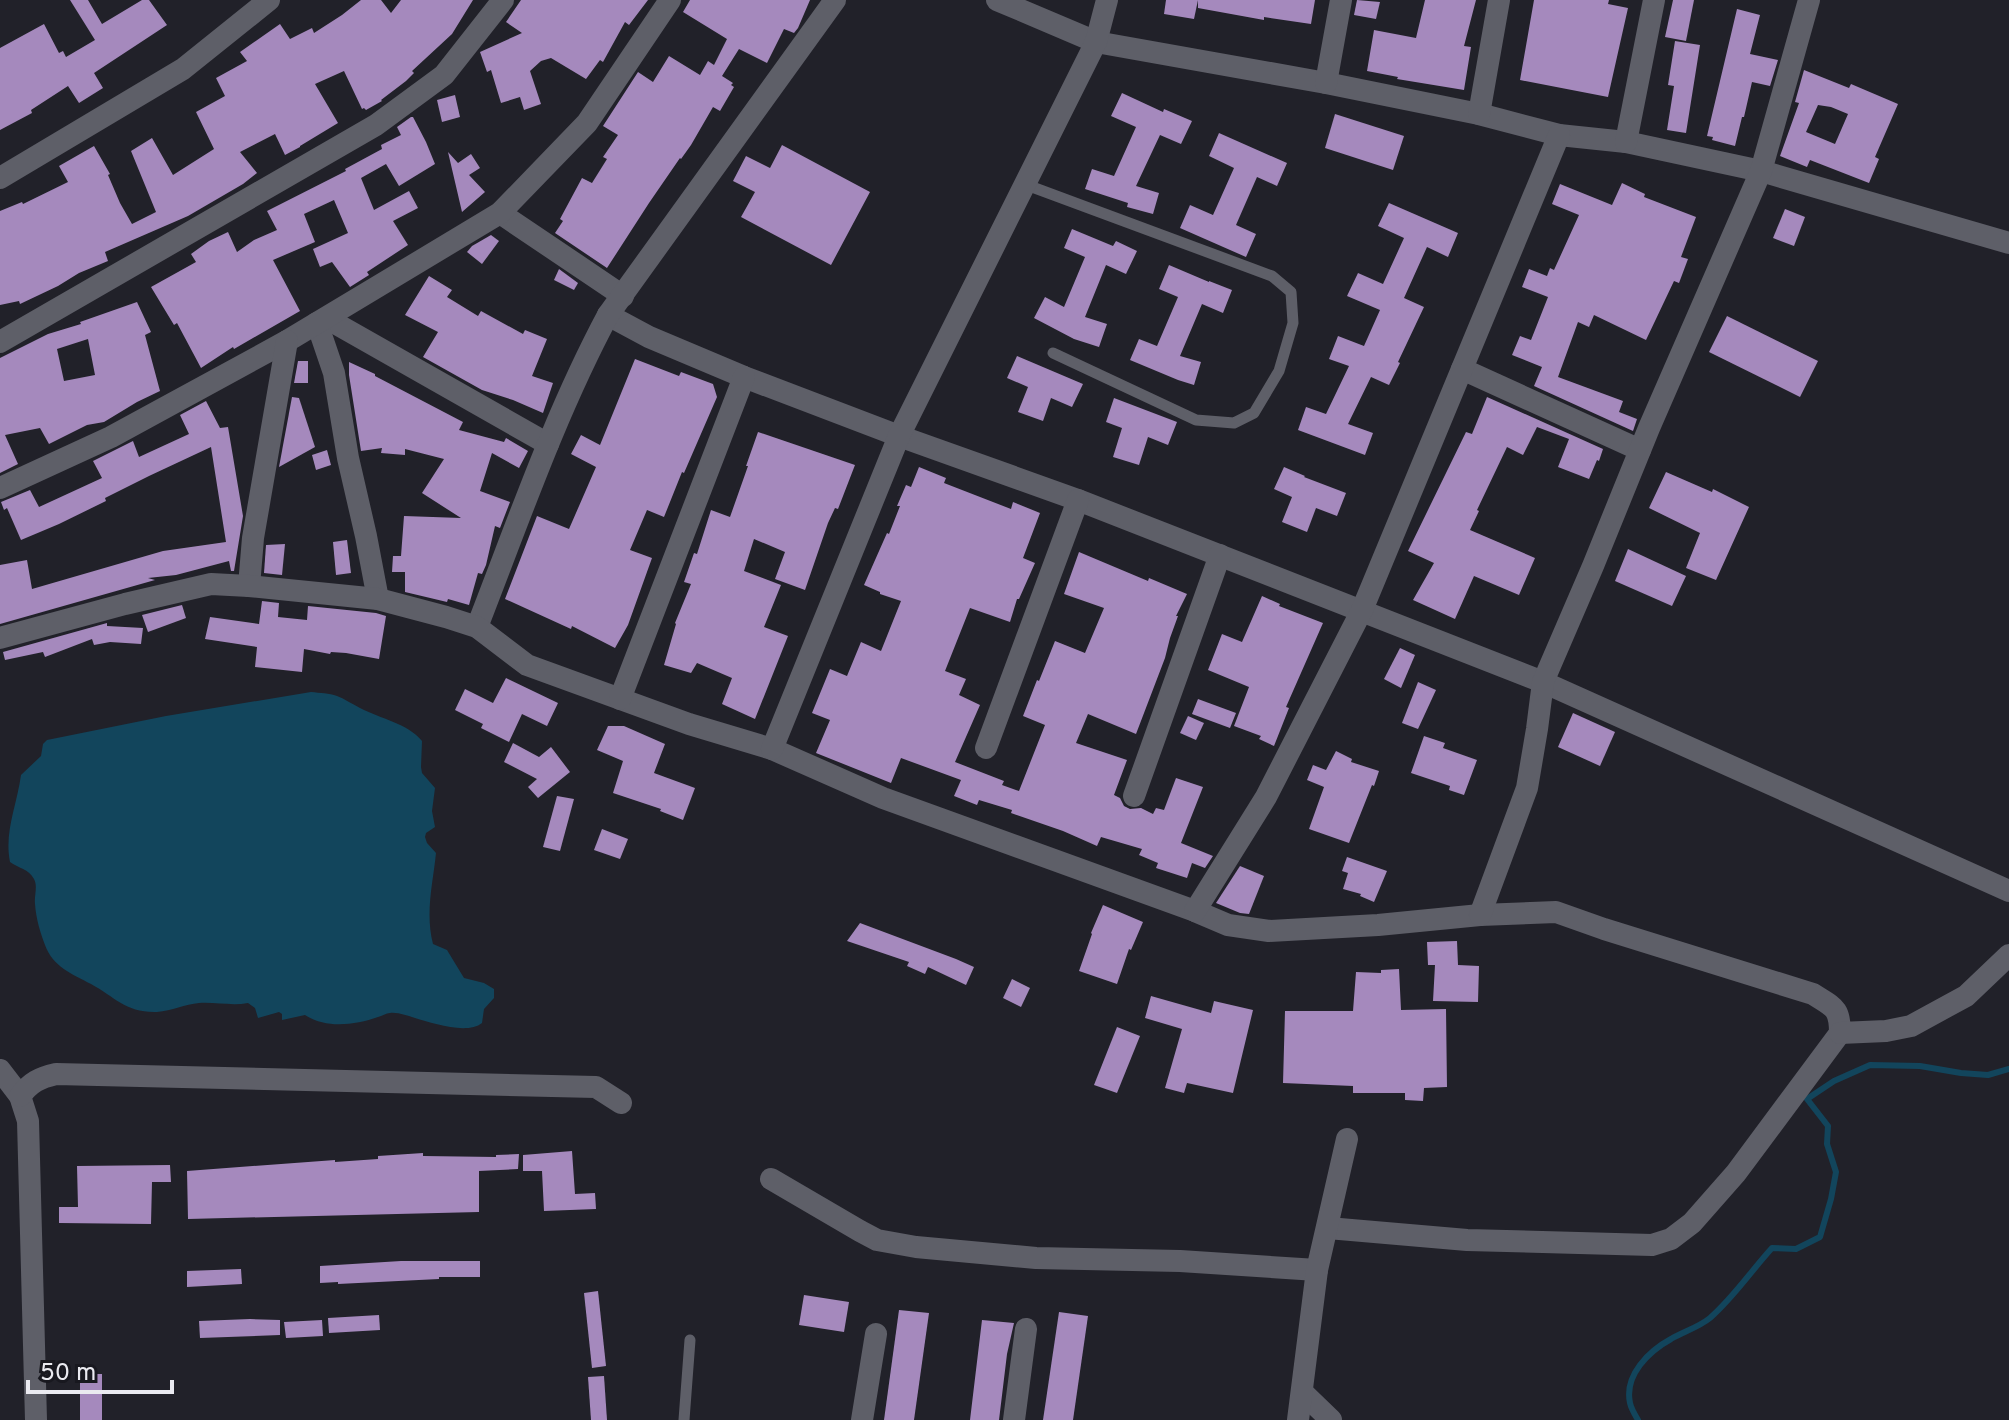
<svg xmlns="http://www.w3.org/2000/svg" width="2009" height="1420" font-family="Overpass,sans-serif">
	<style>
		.water { fill: #12455c }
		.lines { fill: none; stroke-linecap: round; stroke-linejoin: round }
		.stream { stroke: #12455c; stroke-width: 6 }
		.building { fill: #a589bd; fill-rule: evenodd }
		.service { stroke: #5e5f68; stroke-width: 11 }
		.minor { stroke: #5e5f68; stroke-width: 22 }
	</style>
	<rect width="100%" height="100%" fill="#212129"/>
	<path class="water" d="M311,692C320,693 329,693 337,696C345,699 352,704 360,708C381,719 407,723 422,741L421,767L422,773L435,788L432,811L435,827L426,833L425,837L427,843L436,853C433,883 425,913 433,944L447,950L464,978L484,983L494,989V998L484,1009L482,1023C467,1035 432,1023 415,1018C408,1016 398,1012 390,1013C386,1013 382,1016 378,1017C355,1025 326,1029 305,1015L282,1020V1014L279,1012L258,1018L255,1008L248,1003C232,1006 216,1002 199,1003C185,1004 172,1011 157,1012C126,1013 115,997 91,984C72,974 53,967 45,945C40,932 36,918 35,904C34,896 38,886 34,879C29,869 18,868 10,862C4,832 17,805 21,775L41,756L43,744L47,740L166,716Z"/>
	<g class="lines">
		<path class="stream" d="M1638,1420C1635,1415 1631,1408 1630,1403C1624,1375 1649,1351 1671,1339C1683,1332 1699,1327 1710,1318C1734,1297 1751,1271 1772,1248L1796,1249L1820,1237L1831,1199L1836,1172L1827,1144L1828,1126L1807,1099L1834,1081L1870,1065L1920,1066L1961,1073L1988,1075L2009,1069"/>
	</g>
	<g class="building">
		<path d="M70,0H88L102,24L142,0H149L167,25L94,73L103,88L79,103L68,86L31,110L32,113L0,130V48L44,24L59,53L63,51L66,57L95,40Z"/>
		<path d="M361,0H381L391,13L401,0H473L452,34L412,71L414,73L406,81L381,100L382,101L366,110L364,108L362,109L344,71L315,84L338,123L300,146V147L285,155L275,134L240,152L257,173L243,184L188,216L105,252L108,261L79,273L58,286L20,304L19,301L0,305V211L22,202L23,204L68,182L59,166L94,146L110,174L108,175L120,203L132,224L156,212L131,151L152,138L173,175L214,149L196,112L225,96L216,78L247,61L240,52L280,24L290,39L312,28L314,33L342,15Z"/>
		<path d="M521,0H648L629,25L625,22L603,62L600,60L586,79L551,58L541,61L530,71L541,104L524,110L520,97L501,103L491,70L487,72L480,52L522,33L506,22Z"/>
		<path d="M690,0H810L798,28L794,33L784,29L767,63L739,49L722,76L733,83L731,85L734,87L720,111L713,107L691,145L681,159L680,158L649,203L607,268L555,233L563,221L560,219L582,178L592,183L607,159L603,157L618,135L603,126L638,72L653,82L669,56L700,75L708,61L714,65L727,39L683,12Z"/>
		<path d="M1166,0H1198L1194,19L1164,14Z"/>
		<path d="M1198,0H1315L1311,24L1264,17V20L1198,8Z"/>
		<path d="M1357,0L1380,2L1376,19L1354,15Z"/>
		<path d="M1425,0H1476L1464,46L1471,47L1464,90L1397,79L1398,77L1367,71L1374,30L1416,38Z"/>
		<path d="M1534,0H1609L1608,4L1628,8L1608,97L1520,80Z"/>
		<path d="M1673,0H1694L1686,41L1665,37Z"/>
		<path d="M1737,9L1760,15L1750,54L1778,60L1770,86L1752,82L1744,117H1742L1735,146L1712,140L1713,137L1707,136Z"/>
		<path d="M1675,41L1700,45L1686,133L1667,130L1674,86L1668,85Z"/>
		<path d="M1804,70L1849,88L1851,84L1898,104L1875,157L1879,159L1869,183L1810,160L1807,167L1780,156L1799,103L1795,102ZM1818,105L1831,107L1848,114L1835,144L1806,132Z"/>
		<path d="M1122,93L1163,112L1164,109L1192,121L1181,144L1160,135L1136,186L1159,193L1153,214L1127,207L1128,203L1085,189L1092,169L1114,176L1136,127L1111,116Z"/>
		<path d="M455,95L460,117L442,122L437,100Z"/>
		<path d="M1335,114L1404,136L1393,170L1325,148Z"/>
		<path d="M411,117H413L426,142L435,164L399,186L386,164L361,178L374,210L409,191L418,208L393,221L408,245L367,272L369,275L350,287L332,262L320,267L313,249L348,233L334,200L304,214L315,242L273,260L300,311L234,349L233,347L201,368L177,323L174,325L151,287L196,262L191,254L209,241L228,232L237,252L254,240L277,230L267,211L346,171L345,169L382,149L381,145L401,135L397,127Z"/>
		<path d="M1219,133L1287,163L1277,186L1257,177L1236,225L1256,234L1246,257L1180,228L1190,205L1213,215L1234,168L1209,156Z"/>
		<path d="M782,145L870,192L831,265L741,217L755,192L733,181L746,156L770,168Z"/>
		<path d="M448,152L458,163L471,154L480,168L469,175L485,192L462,212Z"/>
		<path d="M1622,183L1645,194L1644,197L1696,217L1681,257L1688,259L1679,283L1674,281L1646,340L1594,315L1589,327L1578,322L1558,377L1623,401L1619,412L1637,419L1633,431L1534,386L1542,367L1512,355L1520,336L1531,340L1548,297L1522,287L1529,269L1547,276L1550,268L1554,270L1579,215L1552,204L1560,184L1612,205Z"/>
		<path d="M1389,203L1458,233L1448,257L1427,247L1404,298L1424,307L1398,362L1400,363L1389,385L1371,377L1348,424L1373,433L1365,455L1298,430L1306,407L1326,414L1349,366L1329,359L1338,336L1364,346L1380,310L1347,296L1358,273L1383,284L1404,238L1378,226Z"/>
		<path d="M1785,209L1805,217L1794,246L1773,238Z"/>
		<path d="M1072,229L1113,246L1116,241L1137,251L1126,274L1106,265L1085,317L1107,324L1099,347L1074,339L1034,318L1045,297L1064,307L1085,257L1064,248Z"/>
		<path d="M491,235L499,241L482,264L467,252L472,246Z"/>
		<path d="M1169,265L1209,282V281L1232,290L1223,313L1202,304L1180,356L1201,362L1194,385L1178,380L1130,360L1139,339L1157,346L1178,297L1159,289Z"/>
		<path d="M559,269L578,283L574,290L554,280Z"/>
		<path d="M429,276L452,290L447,297L478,316L481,311L523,334L525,330L547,339L532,376L553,383L543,413L513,400L482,390L423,357L438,332L405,315Z"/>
		<path d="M137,302L151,332L145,335L160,391L137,402L104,422L87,425L49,444L40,428L5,435L18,464L0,473V358L48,334L81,324L80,322ZM88,339L95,375L64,381L57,349Z"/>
		<path d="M1727,316L1818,361L1800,397L1709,352Z"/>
		<path d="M1017,356L1083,384L1072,407L1051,398L1043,421L1018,412L1028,387L1007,378Z"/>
		<path d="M635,359L679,376L681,372L713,384L717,397L684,473L682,472L664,517L647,510L630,550L652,558L628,625L615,648L572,626L571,629L505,599L537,516L569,529L596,467L571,454L581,435L600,445Z"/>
		<path d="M298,361H308V383H294Z"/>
		<path d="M349,362L375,374V376L463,422L459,430L504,442L506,438L528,451L519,468L492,453L480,491L510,502L500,528L495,526L486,565L482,574L478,573L469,605L448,599L447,602L405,592V572H392L393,556H401L404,516L461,518L422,493L444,459L405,449V455L381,453L382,448L361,451L349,375Z"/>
		<path d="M292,397L299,398L315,447L279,467Z"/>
		<path d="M1487,397L1603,449L1599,461L1597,460L1589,479L1558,467L1569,439L1537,427L1523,455L1507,447L1477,510L1479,511L1470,530L1535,558L1519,595L1474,576L1455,619L1413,600L1434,563L1408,551L1466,432L1472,434Z"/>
		<path d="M1114,398L1177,422L1168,445L1148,437L1139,465L1113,457L1122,428L1106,422Z"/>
		<path d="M206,401L220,428L228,427L243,516L234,571H231L229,561L176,575L148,578L155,580L0,624V565L27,560L32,589L163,551L226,542L211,447L149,476L105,498L106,501L59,524L21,540L7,508L4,510L1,502L30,490L39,507L102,478L93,461L133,441L139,457L189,434L180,415Z"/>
		<path d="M758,432L855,465L838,509L835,508L828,523L805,590L775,579L785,552L754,539L744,571L781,585L764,627L788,636L755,719L722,704L732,678L697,663L691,673L664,665L676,624L675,623L691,584L684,582L694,553L697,554L711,510L730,517L748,466H746Z"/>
		<path d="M327,450L331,465L316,470L312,455Z"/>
		<path d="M919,467L946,478L944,483L1011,509L1013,502L1040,513L1023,558L1035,563L1019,599H1017L1010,622L970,608L945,671L966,679L959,695L980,705L955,762L1004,781L1002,785L1019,791L1045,725L1023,716L1037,680L1039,681L1055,641L1085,653L1104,608L1064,594L1079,552L1148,581L1149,578L1187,594L1176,616H1178L1170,638L1165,658L1136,734L1088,714L1076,743L1127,760L1114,795L1120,798L1124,806L1130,809L1141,808L1153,814L1156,808L1164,810L1176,778L1203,787L1181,843L1213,856L1205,868L1192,863L1187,878L1156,868L1158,863L1139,855L1142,849L1101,837L1097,846L1063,831L1011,813L1012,810L979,800L977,805L954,796L961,780L901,758L891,783L816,753L830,720L812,713L830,669L847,676L861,642L881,651L901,601L880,594V592L864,585L887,533L889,534L900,506H897L906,485L911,487Z"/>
		<path d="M1284,467L1305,476L1304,477L1346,493L1337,516L1316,508L1307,532L1282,522L1292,497L1274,489Z"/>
		<path d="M1666,472L1712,492L1713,489L1749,507L1716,580L1686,568L1700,533L1649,508Z"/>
		<path d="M347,540L351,573L336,575L333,542Z"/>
		<path d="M285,544L282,575L264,573L266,545Z"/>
		<path d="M1628,549L1686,576L1672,606L1615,581Z"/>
		<path d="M1262,596L1280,604L1279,606L1323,623L1286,707L1289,708L1274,746L1259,739L1261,736L1234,726L1249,687L1208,670L1222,634L1242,642Z"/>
		<path d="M262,601L279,603L278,617L307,620L308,606L376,613L386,616L379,659L346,653L331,652L330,654L304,649L302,672L255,667L257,647L205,639L210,617L259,624Z"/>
		<path d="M182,605L186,618L148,632L142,615Z"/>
		<path d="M107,623V626L143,628L141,644L110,642L94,645L92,639L45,657L43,652L5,660L3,652Z"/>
		<path d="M1400,648L1415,655L1401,688L1384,679Z"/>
		<path d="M506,678L558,703L547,726L522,714L509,742L481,728L483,724L455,710L465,689L493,703Z"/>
		<path d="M1418,682L1436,690L1418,729L1402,723Z"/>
		<path d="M1198,699L1236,713L1230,728L1192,714Z"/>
		<path d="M1573,713L1615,732L1600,766L1558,747Z"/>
		<path d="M1188,716L1204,723L1196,740L1180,733Z"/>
		<path d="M608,726H624L665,744L654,773L695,788L683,820L660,811L661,809L613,793L623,761L597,750Z"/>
		<path d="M1424,736L1445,743L1443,748L1477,760L1464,795L1449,790L1450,786L1411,773Z"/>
		<path d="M513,743L539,757L551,747L570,772L538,798L528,787L537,779L504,762Z"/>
		<path d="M1336,751L1352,759L1351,762L1379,771L1374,786L1372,785L1349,843L1309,829L1324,787L1307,780L1313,765L1326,770Z"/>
		<path d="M557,796L574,799L560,851L543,847Z"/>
		<path d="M602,829L628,839L620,859L594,850Z"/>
		<path d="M1347,857L1387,871L1374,902L1360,896L1361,894L1343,889L1348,873L1342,871Z"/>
		<path d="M1240,866L1264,876L1249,914L1240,913L1216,903Z"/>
		<path d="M1103,905L1143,922L1131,950L1129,949L1117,984L1079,971L1092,934L1091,933Z"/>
		<path d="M860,923L956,959L974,967L966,985L928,967L925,974L907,966L909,962L847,941Z"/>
		<path d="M1457,941L1458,965L1479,966L1478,1002L1433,1001L1435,965H1428L1427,942Z"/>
		<path d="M1399,969L1401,1010L1446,1009L1447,1087L1424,1088L1423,1101L1405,1100V1093H1353V1086L1283,1083L1285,1011H1353L1356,972L1381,973V970Z"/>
		<path d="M1012,979L1030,988L1021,1007L1003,998Z"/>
		<path d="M1151,996L1211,1013L1214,1001L1253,1010L1233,1093L1187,1083L1184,1093L1165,1088L1182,1029L1145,1018Z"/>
		<path d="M1117,1027L1140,1036L1117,1093L1094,1085Z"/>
		<path d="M572,1151L575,1194L595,1193L596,1209L544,1211L542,1171H523V1155Z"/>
		<path d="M423,1153V1156L496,1157V1155L519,1154L518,1169L479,1171V1212L188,1219L187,1171L335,1160V1162L378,1159V1156Z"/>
		<path d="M170,1165L171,1182H152L151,1224L59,1223V1207H78L77,1166Z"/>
		<path d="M401,1261H480V1277H439V1279L338,1284V1282L320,1283V1266Z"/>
		<path d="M241,1269L242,1284L187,1287V1271Z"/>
		<path d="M598,1291L606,1366L592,1368L584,1293Z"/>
		<path d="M804,1295L849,1302L844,1332L799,1325Z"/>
		<path d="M899,1310L929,1313L914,1420H884Z"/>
		<path d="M1059,1312L1088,1316L1073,1420H1043Z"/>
		<path d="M379,1315L380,1330L329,1333L328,1318Z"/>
		<path d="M250,1319L280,1320V1335L200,1338L199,1321Z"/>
		<path d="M322,1320L323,1336L286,1338L284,1322Z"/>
		<path d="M982,1320L1014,1323L1007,1354L999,1420H970Z"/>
		<rect x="80" y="1374" width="22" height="46"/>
		<path d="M604,1376L607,1420H591L588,1377Z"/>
	</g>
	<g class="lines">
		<g class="service">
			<path d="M1024,184L1272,276L1291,292L1293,323L1279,371L1254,413L1234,423L1196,420L1053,353"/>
			<path d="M684,1420L690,1340"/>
		</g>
		<g class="minor">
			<path d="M997,0L1096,42L1326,83L1479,114L1559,135L1626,142L1761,171L2009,243"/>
			<path d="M1326,83L1341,0"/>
			<path d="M1479,114L1499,0"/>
			<path d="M1626,142L1654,0"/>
			<path d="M0,178L183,69L269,0"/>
			<path d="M500,213L623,296"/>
			<path d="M608,315L649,337L744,377L899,436L1078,500L1543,682L2009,891"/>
			<path d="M326,318L548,444"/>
			<path d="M317,323L334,373L348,458L366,536L378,599"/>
			<path d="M0,342L376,125L444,75L503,0"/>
			<path d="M1462,369L1640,450"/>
			<path d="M0,488L111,437L287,341L500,213L587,123L670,0"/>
			<path d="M249,586L253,538L287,341"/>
			<path d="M477,627C518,522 555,414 608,315L835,0"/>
			<path d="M0,638L125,604L211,584L249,586L378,599L446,617L477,627L527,665L689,724L772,749L883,798L1195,911L1228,925L1269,931L1378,925L1480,915L1556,912L1604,929L1813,994C1833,1007 1840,1007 1840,1033L1736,1173L1692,1223L1671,1239L1652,1245L1467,1240L1328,1228"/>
			<path d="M620,699L744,377"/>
			<path d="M986,748L1078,500"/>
			<path d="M772,749L899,436L1096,42L1107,0"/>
			<path d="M1134,796L1220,555"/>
			<path d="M1195,911L1266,797L1362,610L1559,135"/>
			<path d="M1480,915L1527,788L1537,729L1543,682L1593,566L1649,428L1761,171L1809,0"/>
			<path d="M1840,1033L1886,1031L1911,1026L1966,996L2009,955"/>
			<path d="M0,1070L20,1096L28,1121L36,1420"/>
			<path d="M20,1096C31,1082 39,1078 56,1074L596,1087L621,1103"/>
			<path d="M771,1179L860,1231L877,1240L916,1247L1036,1258L1180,1261L1317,1270"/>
			<path d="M1302,1392L1331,1420"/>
			<path d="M862,1420L876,1334"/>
			<path d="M1014,1420L1026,1329"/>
			<path d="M1298,1420L1317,1270L1347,1139"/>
		</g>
	</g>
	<path d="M28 1380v12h144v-12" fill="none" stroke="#eaeaf0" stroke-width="4"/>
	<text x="40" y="1380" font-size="24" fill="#eaeaf0" stroke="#18181f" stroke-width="6" paint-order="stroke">50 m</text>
</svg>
